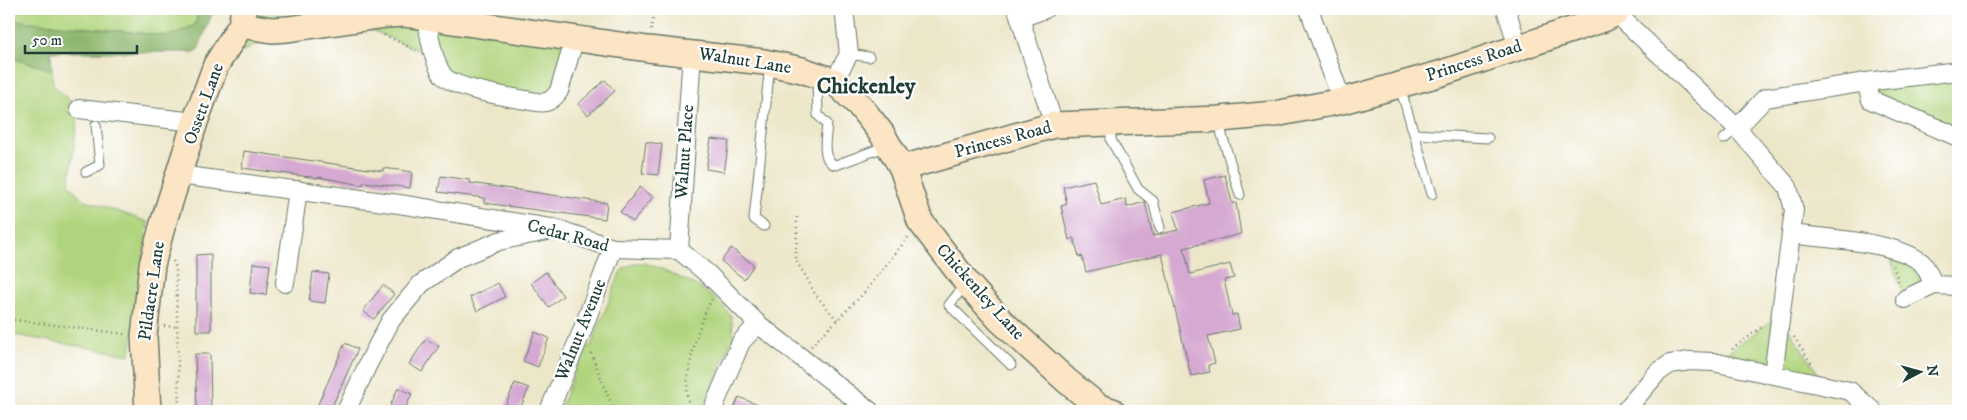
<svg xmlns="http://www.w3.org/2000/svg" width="1967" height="420" font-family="'IM FELL DW Pica',serif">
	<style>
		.green { fill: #b0d47d; stroke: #688858 }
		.forest { fill: #8cb66c; stroke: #567a50 }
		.building { fill: #d5a9d2 }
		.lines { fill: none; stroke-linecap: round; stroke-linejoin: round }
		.lane-casing { stroke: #677868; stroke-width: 11 }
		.street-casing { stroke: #677868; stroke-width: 20 }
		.secondary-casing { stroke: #677868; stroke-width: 28 }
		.path { stroke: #677868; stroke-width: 2.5; stroke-dasharray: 1 4; stroke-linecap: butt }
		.lane { stroke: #fff; stroke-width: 9 }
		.street { stroke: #fff; stroke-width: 18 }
		.secondary { stroke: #fce5c4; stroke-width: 25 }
		.labels { text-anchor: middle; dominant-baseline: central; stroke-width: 4.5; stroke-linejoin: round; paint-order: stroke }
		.street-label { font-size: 18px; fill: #1f3d34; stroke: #fff }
		.district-label { font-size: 22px; font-weight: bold; fill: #1f3d34; stroke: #fff }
	</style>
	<rect width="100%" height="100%" fill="#fff"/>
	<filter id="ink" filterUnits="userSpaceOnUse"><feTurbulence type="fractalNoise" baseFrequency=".02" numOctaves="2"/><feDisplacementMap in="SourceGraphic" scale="10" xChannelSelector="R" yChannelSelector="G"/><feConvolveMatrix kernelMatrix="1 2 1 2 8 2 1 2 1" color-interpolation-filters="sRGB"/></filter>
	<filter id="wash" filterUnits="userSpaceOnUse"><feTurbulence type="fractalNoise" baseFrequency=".0096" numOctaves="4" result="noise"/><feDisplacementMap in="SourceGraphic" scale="20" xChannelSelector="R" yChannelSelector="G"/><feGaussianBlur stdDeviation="1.12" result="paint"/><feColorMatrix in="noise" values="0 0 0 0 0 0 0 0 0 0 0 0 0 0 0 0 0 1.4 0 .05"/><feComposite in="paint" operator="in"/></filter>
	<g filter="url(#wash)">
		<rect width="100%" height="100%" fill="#ede7ca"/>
		<g class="green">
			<path d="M9,9H199L195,25L169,36L12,20L9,33Z"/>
			<path d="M244,9H270L288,29L216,65Z"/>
			<path d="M351,21L575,38L555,98L462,87L435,58Z"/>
			<path d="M9,57L52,70L53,85L79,109L69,184L82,199L148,222L130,355L9,334Z"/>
			<path d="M1958,71V137L1871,100L1866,82Z"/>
			<path d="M1886,246L1908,254L1934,285L1905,299Z"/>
			<path d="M637,263H645L662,269L699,287L721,304L731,316L734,336L702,411H559L584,350L592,344L620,273L624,268Z"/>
			<path d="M1780,315L1826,386L1713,362Z"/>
		</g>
		<path class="forest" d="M199,9H214L197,52H51L52,70L9,57V33L12,20L169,36L195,25Z"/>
		<g id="blocks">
			<g class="building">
				<path d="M605,80L615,91L588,115L578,104Z"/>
				<path d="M711,139L729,141L724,172L706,169Z"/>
				<path d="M646,142L662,144L658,175L642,173Z"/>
				<path d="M244,151L383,171V168L412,172L410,188L364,182L363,185L318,177V178L242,168Z"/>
				<path d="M1225,175L1232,203H1236L1241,234L1184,248L1190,274L1230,264L1234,278L1224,280L1232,315L1237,314L1240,329L1208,336L1215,363L1208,365L1210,372L1191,376L1162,254L1086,272L1082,256L1079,257L1074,238L1069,240L1061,206L1067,204L1063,187L1094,180L1101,205L1126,199L1127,207L1145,202L1153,236L1178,230L1173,212L1209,203L1204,180Z"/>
				<path d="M441,176L470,180V183L607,203L605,219L484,203V198L438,192Z"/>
				<path d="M640,187L653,197L633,222L620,212Z"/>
				<path d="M731,248L754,265L744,279L721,261Z"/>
				<path d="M211,254V331H196V255Z"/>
				<path d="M253,263L270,265L266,295L250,293Z"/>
				<path d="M313,272L329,274L325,303L309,301Z"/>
				<path d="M546,272L563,296L549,307L531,283Z"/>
				<path d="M498,283L505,297L477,311L470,297Z"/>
				<path d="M383,285L394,294L374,319L363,311Z"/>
				<path d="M535,332L549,338L538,367L523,361Z"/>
				<path d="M426,339L439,346L422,372L409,364Z"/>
				<path d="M345,343L358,349L330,411H315Z"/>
				<path d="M195,354H210L211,411H197Z"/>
				<path d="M515,383L529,388L519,411H503Z"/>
				<path d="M398,388L412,394L404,411H388Z"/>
				<path d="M739,397L772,411H733Z"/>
			</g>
		</g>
	</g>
	<g filter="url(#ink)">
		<use href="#blocks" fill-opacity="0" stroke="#677868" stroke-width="1"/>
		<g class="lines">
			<defs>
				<g id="lane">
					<path d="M849,54L869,57"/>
					<path d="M817,78L818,115L827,124C826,137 820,161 836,165L887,146"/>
					<path d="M1400,87L1432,194"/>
					<path d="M1220,121L1222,135L1240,195"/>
					<path d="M1111,125V140L1138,189L1153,201L1160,228"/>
					<path d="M1415,134L1488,138"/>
					<path d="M1724,139L1737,128"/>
					<path d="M86,172L100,165L96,125"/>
					<path d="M764,226L754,219L770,64"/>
					<path d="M965,285L949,305L1011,365"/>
				</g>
				<g id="street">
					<path d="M1017,9L1054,125"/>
					<path d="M1309,9L1342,101"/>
					<path d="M1506,9L1518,47"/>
					<path d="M1616,13L1737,128L1788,187L1794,210L1773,375"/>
					<path d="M426,18C430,36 432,58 442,74C452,90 517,98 537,102C547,104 553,100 559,91L575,38"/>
					<path d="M1020,18L1045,9"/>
					<path d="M834,81L849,54L844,9"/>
					<path d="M1866,82L1871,100L1958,137"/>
					<path d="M79,109L195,122"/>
					<path d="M1737,128L1765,98L1866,82L1958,71"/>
					<path d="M179,175L399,204L557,229L613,248L679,250L709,275L758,324L870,411"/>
					<path d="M1791,234C1826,239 1894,241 1921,262C1927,267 1930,278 1934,285"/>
					<path d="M679,250L692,53"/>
					<path d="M285,283L298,190"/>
					<path d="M1905,299L1934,285L1958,286"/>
					<path d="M346,411L369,362L391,320L421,284L458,258L499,241L547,231"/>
					<path d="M549,411L582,331L613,248"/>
					<path d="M712,411L741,342L758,324"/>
					<path d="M1625,411L1657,373L1670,364L1690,361L1713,362L1850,391L1873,411"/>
				</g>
				<g id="secondary">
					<path d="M241,25L272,30L288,29L386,15L404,14L648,49L764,62L802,70L834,81L860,106L882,134L902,168L920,221L967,283L1000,320L1067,381L1099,407L1112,411"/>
					<path d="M902,168L1054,125L1220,119L1275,114L1342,101L1439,74L1604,19L1616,13L1619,9"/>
					<path d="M148,411L144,336L152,265L162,227L195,122L216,65L241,25L244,9"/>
				</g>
			</defs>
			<use href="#lane" class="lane-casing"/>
			<use href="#street" class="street-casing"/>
			<use href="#secondary" class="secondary-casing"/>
			<g class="path">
				<path d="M651,30L654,9"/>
				<path d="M384,35L416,50"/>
				<path d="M797,217L796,261L808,280L815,294L837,320"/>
				<path d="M173,261L176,268L179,411"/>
				<path d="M1893,266L1900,285"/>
				<path d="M9,319L125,334"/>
				<path d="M164,326L177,327"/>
				<path d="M1794,337L1813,366"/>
				<path d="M811,346L864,293L909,236"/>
				<path d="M1732,349L1762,327"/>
				<path d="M591,353L614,411"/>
				<path d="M690,411C689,405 687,398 687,392C687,366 699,321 712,299"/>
			</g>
			<use href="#lane" class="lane"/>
			<use href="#street" class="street"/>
			<use href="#secondary" class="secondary"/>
		</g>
	</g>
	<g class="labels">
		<g class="street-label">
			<text transform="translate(745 61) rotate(9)">Walnut Lane</text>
			<text transform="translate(1474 61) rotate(-18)">Princess Road</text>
			<text transform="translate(204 104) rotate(-70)">Ossett Lane</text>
			<text transform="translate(1003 140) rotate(-15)">Princess Road</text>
			<text transform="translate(685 152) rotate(-86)">Walnut Place</text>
			<text transform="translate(568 236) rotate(15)">Cedar Road</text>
			<text transform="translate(152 291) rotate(-82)">Pildacre Lane</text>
			<text transform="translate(980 292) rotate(48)">Chickenley Lane</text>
			<text transform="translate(581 330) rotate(-68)">Walnut Avenue</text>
		</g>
		<g class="district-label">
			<text x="866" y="86">Chickenley</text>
		</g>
	</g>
	<rect width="1967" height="420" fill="none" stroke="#fff" stroke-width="30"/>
	<g transform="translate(1920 372) rotate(84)" stroke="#ffffff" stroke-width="4" paint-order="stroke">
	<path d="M0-4L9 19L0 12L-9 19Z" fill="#1f3d34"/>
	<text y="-8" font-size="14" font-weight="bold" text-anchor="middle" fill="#1f3d34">N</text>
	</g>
	<path d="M25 45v8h112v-8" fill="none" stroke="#1f3d34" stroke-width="2.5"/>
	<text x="32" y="45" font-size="15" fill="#1f3d34" stroke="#ffffff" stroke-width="4" paint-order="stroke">50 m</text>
</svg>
